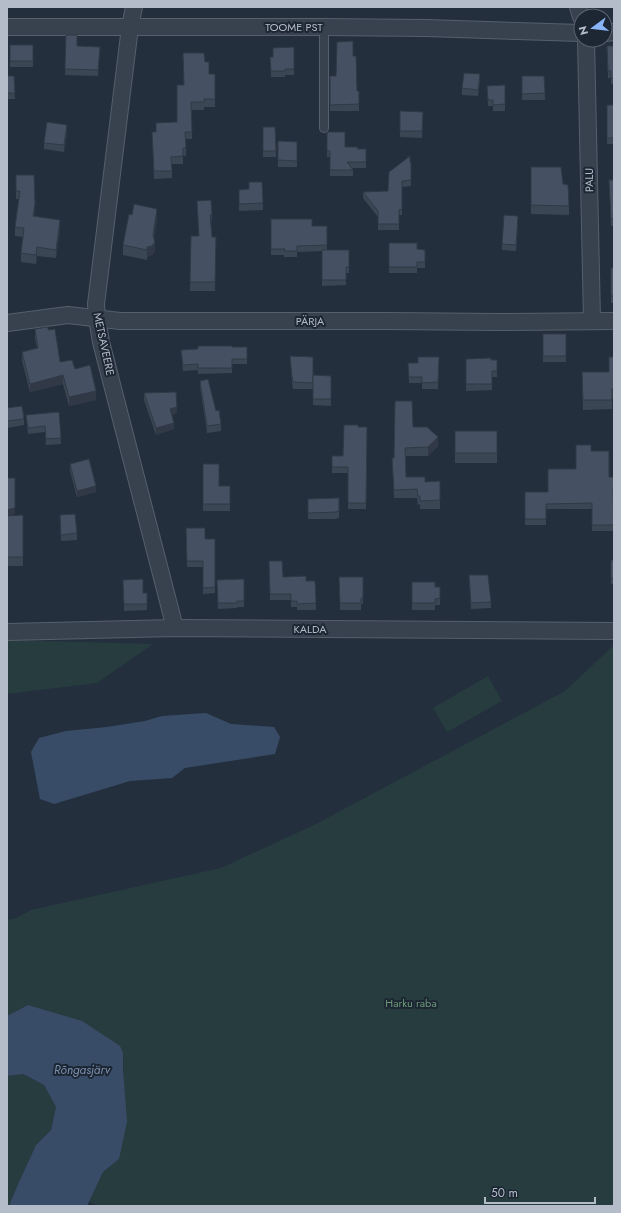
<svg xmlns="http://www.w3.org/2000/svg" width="621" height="1213" font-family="Jost,sans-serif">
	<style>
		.green { fill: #263c3f }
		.water { fill: #394c67 }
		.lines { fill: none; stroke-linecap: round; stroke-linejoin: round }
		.service-casing { stroke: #565f6c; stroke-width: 10 }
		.minor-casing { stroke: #565f6c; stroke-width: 18 }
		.service { stroke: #38414e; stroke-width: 8 }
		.minor { stroke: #38414e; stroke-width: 16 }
		.wall { fill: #3b4654 }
		.shaded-wall { fill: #303945 }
		.building { fill: #455162; stroke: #303945 }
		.labels { text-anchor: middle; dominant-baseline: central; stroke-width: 4; stroke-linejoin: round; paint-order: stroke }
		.street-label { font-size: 11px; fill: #b4bcc9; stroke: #1d2633 }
		.park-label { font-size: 11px; fill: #6b9a76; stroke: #1d2633 }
		.water-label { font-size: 12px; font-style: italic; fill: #7c92b1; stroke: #1d2633 }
	</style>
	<rect width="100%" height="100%" fill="#242f3e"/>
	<g class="green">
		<path d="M7,640L153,644L97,683L7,694Z"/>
		<path d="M614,645V1206H98L89,1202L103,1172L119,1159L124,1088L123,1053L53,1013L28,1005L7,1016V920L16,918L31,910L221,868L316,824L565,691Z"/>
		<path d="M488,676L502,701L447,732L433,708Z"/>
		<path d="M23,1074L44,1085L56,1107L51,1130L36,1145L18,1184L9,1206H7V1076Z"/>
	</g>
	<g class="water">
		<path d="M206,713L231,724L274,727L280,737L275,754L185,768L172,778L130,781L54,804L40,799L31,752L39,738L66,731L107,727L145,721L162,716Z"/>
		<path d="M28,1005L82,1021L120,1046L123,1053V1069L127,1122L119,1159L103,1172L87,1206H9L18,1184L36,1145L51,1130L56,1107L44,1085L23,1074L7,1076V1016Z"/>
	</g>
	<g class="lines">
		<defs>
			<path id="service" d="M324,27V128"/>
			<g id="minor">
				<path d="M134,7L130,27L96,304L97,318L101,342L175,628"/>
				<path d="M578,7L581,17"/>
				<path d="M7,27H324L426,28L581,33"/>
				<path d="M605,33L614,32"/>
				<path d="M586,40L592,321"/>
				<path d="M7,323L68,315L120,321H389L500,322L614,321"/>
				<path d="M7,632L175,628L614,631"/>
			</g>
		</defs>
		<use href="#service" class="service-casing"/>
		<use href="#minor" class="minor-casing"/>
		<use href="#service" class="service"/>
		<use href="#minor" class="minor"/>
	</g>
	<g class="wall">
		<path d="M66,35L77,46L100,47L98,76L65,75Z"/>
		<rect x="10" y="45" width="23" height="22"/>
		<path d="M607,46H614V144H607V105H614V84H611V78H608Z"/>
		<path d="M294,47V75H285V77H271L270,57H273Z"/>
		<path d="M353,56L357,91H359V111H330V76H336Z"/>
		<path d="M205,62L209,74H215V107H204V110H192V139H186V156H183V164H172V178L154,179L152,132H156V123L177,122L183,85Z"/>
		<path d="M7,76H14L15,99H7Z"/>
		<path d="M522,76H544L545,100H522Z"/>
		<path d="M480,81L478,96L462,95V88Z"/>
		<path d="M487,86L505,104V111H493V106H488Z"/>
		<path d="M400,111L423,112L422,138L400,137Z"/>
		<path d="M263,127H275L276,157H263Z"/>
		<path d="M67,132L64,152L44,149V143Z"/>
		<path d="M327,132L345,147L358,149H366V168H352L353,170V176H330V157H327Z"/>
		<path d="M278,141L297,142V167H278Z"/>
		<path d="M410,162H411V186L402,187V215H399V230H378V217L363,198V192L388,191Z"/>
		<path d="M531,167L563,184L569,206V215L531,214Z"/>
		<path d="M16,175L35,213L34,216L60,228L56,258L37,256L36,264L21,262V253L23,237L15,236V227L19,199H16Z"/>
		<path d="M609,180H614V226H611Z"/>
		<path d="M262,182L263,210L239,211V190H249Z"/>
		<path d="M197,201L212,215L211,224L212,237H216L215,291H190L191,236H199Z"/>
		<path d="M157,219L154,238L155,251L152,255L147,257V260L123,255V245Z"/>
		<path d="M271,219L312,226H327V250H349V273H346V285L322,286V251L297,252V257H284V255H271Z"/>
		<path d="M518,222L516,251L502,250V244Z"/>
		<path d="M389,243L417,249L425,250V268H417V273H389Z"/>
		<rect x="611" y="268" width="3" height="35"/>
		<path d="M35,329L48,330L60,362L75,369L96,400L69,406L63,384L30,392L22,361V352L37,348L35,338Z"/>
		<rect x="543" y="334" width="23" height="28"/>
		<path d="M232,347H247V364H232V373L198,374V370L183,371L181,350Z"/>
		<path d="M290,356L313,375L331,376V406L313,405V385V389H293L292,383Z"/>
		<path d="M439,357L438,389H422V383H409L408,363H418Z"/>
		<path d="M614,357V398H612V409L583,410L582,382L609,372Z"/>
		<path d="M466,359L497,360V377H492V390L466,391Z"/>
		<path d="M200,381L216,411L221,424V431L207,433L200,387Z"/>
		<path d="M144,393L177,413L172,415L174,429L156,435L144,400Z"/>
		<path d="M7,408L24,419V425L7,428Z"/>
		<path d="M59,412L61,444L46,445L45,432L28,434L26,415Z"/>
		<path d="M358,427H367L366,509H348V473H332V456H343Z"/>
		<path d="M413,427L438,446L428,456H405L406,477L425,482L440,481V509H420V504L418,505L417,498H394L392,458H394Z"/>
		<rect x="455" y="431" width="42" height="32"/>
		<path d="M591,451L609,477H614V495H613V505L614,506V531H592V509H546V525H525V492H548L576,469Z"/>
		<path d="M70,464L96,492L77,497L70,471Z"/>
		<path d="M203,464L219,486H230V511H203Z"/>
		<path d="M339,498V518H337V519H308V499Z"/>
		<path d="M23,515V566H7V516Z"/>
		<path d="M60,515L77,533V540L61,541Z"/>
		<path d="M186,528L205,539H215V593L203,594V567H187Z"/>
		<rect x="611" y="560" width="3" height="24"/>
		<path d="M269,561L283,577L306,581H315L316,610H297V607H291V600H270Z"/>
		<path d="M469,575L491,602V608L471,609Z"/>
		<path d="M339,577H363V604H361V610H340Z"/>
		<path d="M244,579V607H237V608L218,609L217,580Z"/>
		<path d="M123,580L143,593H147V610L124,611V602H123Z"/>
		<path d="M412,582L435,587H440V605H435V610H412Z"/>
	</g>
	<g class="shaded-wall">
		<path d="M480,74V81L478,96V90Z"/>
		<path d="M67,125V132L64,152V145Z"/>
		<path d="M35,204V213L33,225V216Z"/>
		<path d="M157,209V219L153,244L155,242V251L152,255L147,257V260V247L153,235Z"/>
		<path d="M60,220V228L56,258V250Z"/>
		<path d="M37,247V256L36,264V255Z"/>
		<path d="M63,375V384L30,392V384Z"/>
		<path d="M96,391V400L69,406V397Z"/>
		<path d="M177,407V413L170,415V409Z"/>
		<path d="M174,423V429L156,435V428Z"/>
		<path d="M438,437V446L428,456V447Z"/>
		<path d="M96,486V492L77,497V491Z"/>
		<path d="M15,508V514L7,516V510Z"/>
	</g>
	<g class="building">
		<path d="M66,35H77V46L100,47L98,70L65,69Z"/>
		<path d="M353,41V56H356L357,91H359V104L330,105V76H336L337,42Z"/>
		<rect x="10" y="45" width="23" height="16"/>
		<path d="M607,46H614V138H607V105H614V78H611V71H608Z"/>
		<path d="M294,47V69H285V71H271L270,57H273V48Z"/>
		<path d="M183,53H204L205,62H209V74H215V99H204V102H191L192,132H185L186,148H183V156L171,157L172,171H154L152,132H156V123L177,122V85H184Z"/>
		<path d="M464,73L480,74L478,90L462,88Z"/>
		<path d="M7,76H14L15,93H7Z"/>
		<path d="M522,76H544L545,93L522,94Z"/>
		<path d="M505,85V104L493,105V100H488L487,86Z"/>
		<path d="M400,111L423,112L422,131H400Z"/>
		<path d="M47,122L67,125L64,145L44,143Z"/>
		<path d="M263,127H275L276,151H263Z"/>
		<path d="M327,132H345V147H358L357,149H366V162H347L353,170H330V151H327Z"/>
		<path d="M278,141L297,142V161L278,160Z"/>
		<path d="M410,156V162H411V180L402,181V209L399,210V224H378V211L363,192L388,191L389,172Z"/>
		<path d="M531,167H561L563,184L568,185L569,206L531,205Z"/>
		<path d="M16,175H34L35,204L33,216L60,220L56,250L37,247L36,255L21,253L24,228L15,227L20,191H16Z"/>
		<path d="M609,180H614V219H611Z"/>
		<path d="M249,182H262L263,203L239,204V190L249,189Z"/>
		<path d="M211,200L212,215H210L212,237H216L215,282H190L191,236H199L197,201Z"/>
		<path d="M134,204L157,209L153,235L155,242L152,246L147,247V250L123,245L129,214L132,215Z"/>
		<path d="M504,215L518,216L516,245L502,244Z"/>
		<path d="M271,219H312V226H327V245L297,246V251H284L285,249H271Z"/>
		<path d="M389,243H417V249L425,250V262H417V267H389Z"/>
		<path d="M322,250H349V267H346V280H322Z"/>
		<rect x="611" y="268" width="3" height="28"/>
		<path d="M48,327V330L55,329L60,362L72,360L75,369L90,365L96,391L69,397L63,375L30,384L22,352L38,348L35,329Z"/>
		<rect x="543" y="334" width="23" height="22"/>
		<path d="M198,346H232V347H247V359H232V368H198V364L183,365L181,350L198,349Z"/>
		<path d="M290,356L313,357V383L293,382L292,376Z"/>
		<path d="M418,357H439L438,382L422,383V377H409L408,363H418Z"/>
		<path d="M609,357H614V389H612V400H583L582,372H609Z"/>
		<path d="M491,358V360H497V371H492V384H466V359Z"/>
		<path d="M313,375L331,376V399H313Z"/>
		<path d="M208,379L216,411L219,410L221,424L207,426L200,381Z"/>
		<path d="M176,392L177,407L170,409L174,423L156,428L144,393Z"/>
		<path d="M395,401H412L413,427H427L438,437L428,447L405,448L406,477H425V482L440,481V500L420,501V496H418L417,489L394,490L392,458H394Z"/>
		<path d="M22,406L24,419L7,421V408Z"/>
		<path d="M59,412L61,438L46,439L45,426L28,428L26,415Z"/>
		<path d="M344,425H358V427H367L366,503H348V467H332V456H343Z"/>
		<rect x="455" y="431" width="42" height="22"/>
		<path d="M576,445H591V451H609V477H614V489H613L614,525H592V503L546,504V519H525V492H548V469H576Z"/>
		<path d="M89,459L96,486L77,491L70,464Z"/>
		<path d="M203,464H219V486H230V504H203Z"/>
		<path d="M7,478H15V508L7,510Z"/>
		<path d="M339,498V511H337V512L308,513V499Z"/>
		<path d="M75,514L77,533L61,535L60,515Z"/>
		<path d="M23,515V557H7V516Z"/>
		<path d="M186,528H205V539H215V587L203,588V561H187Z"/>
		<rect x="611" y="560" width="3" height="18"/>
		<path d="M269,561H282L283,577L306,576V581H315L316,603L297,604V601H291V594H270Z"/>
		<path d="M469,575H488L491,602L471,603Z"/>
		<path d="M339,577H363V598H361V603H340Z"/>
		<path d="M143,579V593H147V604H124L123,580Z"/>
		<path d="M244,579V601H237V603H218L217,580Z"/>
		<path d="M412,582H435V587H440V598L435,599V603H412Z"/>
	</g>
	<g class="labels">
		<g class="street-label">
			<text x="294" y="27">TOOME PST</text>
			<text transform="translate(589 180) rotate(-91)">PALU</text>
			<text x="310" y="321">PÄRJA</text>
			<text transform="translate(104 344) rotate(78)">METSAVEERE</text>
			<text x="310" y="629">KALDA</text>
		</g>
		<g class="park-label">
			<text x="411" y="1003">Harku raba</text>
		</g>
		<g class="water-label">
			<text x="82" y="1070">Rõngasjärv</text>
		</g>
	</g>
	<rect width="621" height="1213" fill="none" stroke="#b4bcc9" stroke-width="16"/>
	<g transform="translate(593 28) rotate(255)"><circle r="19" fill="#1d2633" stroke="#59626f"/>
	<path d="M0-3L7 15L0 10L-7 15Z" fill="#8ab4f8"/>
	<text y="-6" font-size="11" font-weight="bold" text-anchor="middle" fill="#b4bcc9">N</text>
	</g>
	<path d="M485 1197v6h110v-6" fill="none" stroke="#b4bcc9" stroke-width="2"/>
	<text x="491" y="1197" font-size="12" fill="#b4bcc9" stroke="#1d2633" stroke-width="3" paint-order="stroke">50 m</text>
</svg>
